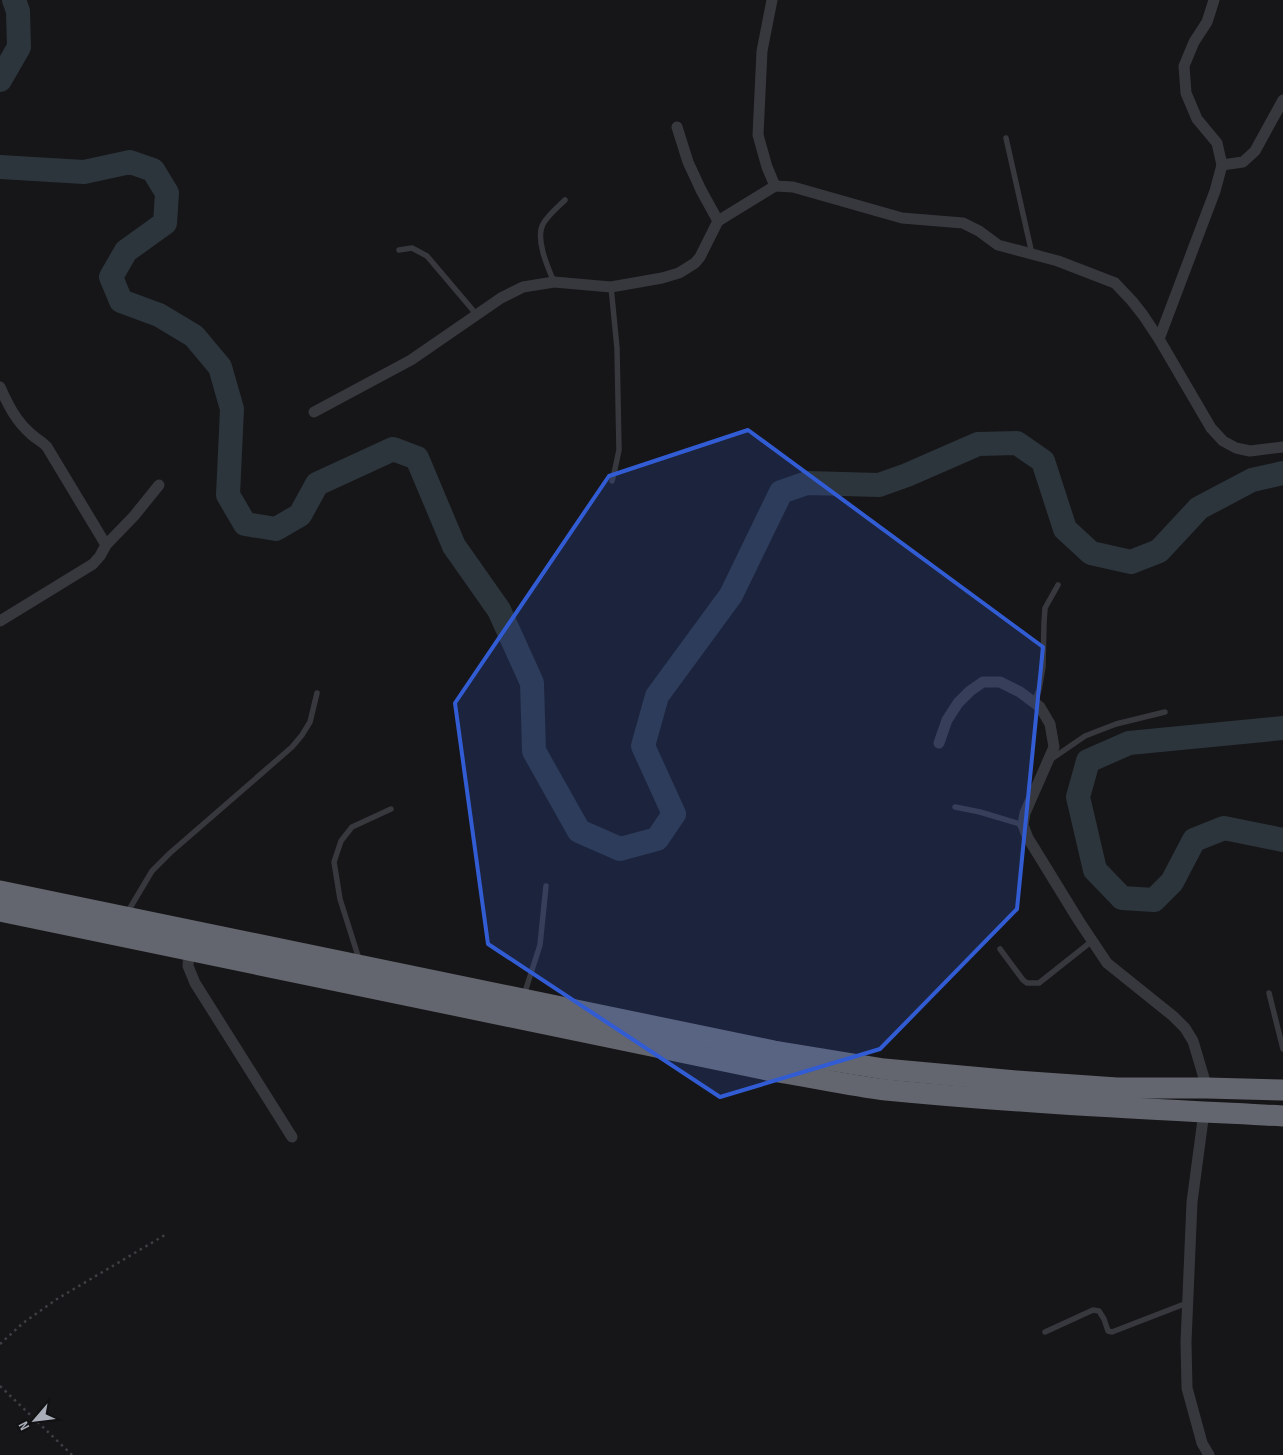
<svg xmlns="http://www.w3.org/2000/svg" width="1283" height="1455" font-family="'Sofia Sans Condensed',sans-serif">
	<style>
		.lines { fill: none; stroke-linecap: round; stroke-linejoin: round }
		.river { stroke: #2c353c; stroke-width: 24 }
		.path { stroke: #3d3f44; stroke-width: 2.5; stroke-dasharray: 2.5 4; stroke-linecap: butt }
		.lane { stroke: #37383d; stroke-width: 5.5 }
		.street { stroke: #37383d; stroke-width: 11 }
		.highway { stroke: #63666e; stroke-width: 21 }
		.marked { fill: #325cd3; fill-opacity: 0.2; stroke: #325cd3; stroke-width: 4; stroke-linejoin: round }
	</style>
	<rect width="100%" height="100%" fill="#161618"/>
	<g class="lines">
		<g class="river">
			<path d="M0,80L19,47L18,11L14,0"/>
			<path d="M0,167L84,172L130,162L153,170L167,193L165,223L126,251L111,277L121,301L159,315L194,336L220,367L232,409L228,495L245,524L276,529L300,515L317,484L393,449L417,458L454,546L499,610L532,683L534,751L579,831L620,849L657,839L674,814L643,746L657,696L731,595L781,492L807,483L879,485L907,475L978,444L1017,443L1043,461L1065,529L1091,553L1131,562L1159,551L1199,508L1252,480L1283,473"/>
			<path d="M1283,728L1129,743L1088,761L1078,797L1095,870L1122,898L1154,900L1172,882L1194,840L1224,828L1283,840"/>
		</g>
		<g class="path">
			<path d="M0,1344L23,1323L57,1299L165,1235"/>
			<path d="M0,1386L72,1455"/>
		</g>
		<g class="lane">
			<path d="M1006,138L1032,254"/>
			<path d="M399,250L412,248L427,256L477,315"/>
			<path d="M554,282C548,268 535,239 543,224C548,215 558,207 565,200"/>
			<path d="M611,287L617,348L619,450L615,469L612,481"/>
			<path d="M1034,702L1039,690L1043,667L1044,623L1045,608L1058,585"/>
			<path d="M1050,760L1085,736L1116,724L1165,712"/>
			<path d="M955,807L980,812L1023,825"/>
			<path d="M127,913L152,871L170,853L292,747L302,735L310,722L317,693"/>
			<path d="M1000,949L1023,980L1027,983H1039L1092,941"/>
			<path d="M359,959L340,899L334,862L341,841L352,827L391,809"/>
			<path d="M1269,993L1283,1049"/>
			<path d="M524,995L540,945L546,886"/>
			<path d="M1045,1332L1093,1310L1099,1311L1104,1319L1108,1331L1112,1332L1187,1303"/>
		</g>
		<g class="street">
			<path d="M772,0L762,51L758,135L767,167L775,186"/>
			<path d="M677,127L688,162L701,190L718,221"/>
			<path d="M1222,165L1243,162L1255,151L1283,100"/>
			<path d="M1159,339L1215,191L1222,165L1217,143L1197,119L1186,93L1184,66L1194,42L1207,22L1214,0"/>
			<path d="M0,387C8,405 16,421 31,434C36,439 42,441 47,447L106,545"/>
			<path d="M314,412L411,360L501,298L523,287L554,282L611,287L662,278L679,273L695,263L700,257L718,221L775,186L793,187L902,218L963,223L979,231L998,245L1058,261L1115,283L1132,301L1143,315L1159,339L1211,428L1223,441L1236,448L1250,451L1283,447"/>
			<path d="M0,621L93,564L100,556L106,545L134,516L159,485"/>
			<path d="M939,743L947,720L958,703L970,691L983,682H1000L1020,692L1040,707L1050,724L1054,747L1025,813L1023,825L1028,838L1079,921L1107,963L1173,1016L1185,1028L1193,1041L1207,1088"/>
			<path d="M189,951L188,966L195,983L292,1137"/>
			<path d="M1204,1112L1192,1202L1186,1342L1187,1388L1202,1443L1209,1455"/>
		</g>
		<g class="highway">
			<path d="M0,891L774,1051L884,1069L1016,1081L1117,1088H1207L1283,1090"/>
			<path d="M0,911L767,1070C807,1076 847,1085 886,1090C1018,1103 1151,1109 1283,1116"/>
		</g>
	</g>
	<path class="marked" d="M748,430L1043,647L1017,909L880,1049L720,1097L488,944L455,703L609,476Z"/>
	<g transform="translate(35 1420) rotate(242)" stroke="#111113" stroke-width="4" paint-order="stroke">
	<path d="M0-4L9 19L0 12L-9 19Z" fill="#a8adb8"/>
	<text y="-8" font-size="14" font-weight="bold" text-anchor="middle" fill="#a8adb8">N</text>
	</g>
</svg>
